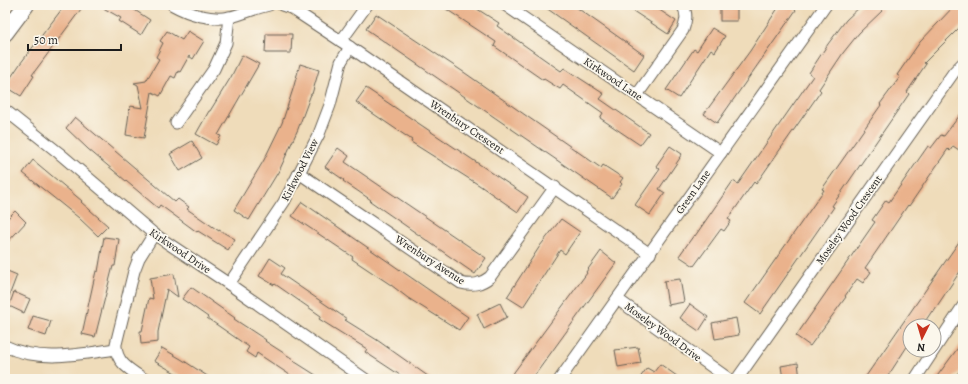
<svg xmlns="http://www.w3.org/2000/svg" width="968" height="384" font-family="Alegreya,serif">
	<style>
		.building { fill: #eab28c }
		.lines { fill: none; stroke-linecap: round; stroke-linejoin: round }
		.street-casing { stroke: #665f53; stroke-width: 13 }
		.secondary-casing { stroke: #665f53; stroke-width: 18 }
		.street { stroke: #fff; stroke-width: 11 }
		.secondary { stroke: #fff; stroke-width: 16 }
		.labels { text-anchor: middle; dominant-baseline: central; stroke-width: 3.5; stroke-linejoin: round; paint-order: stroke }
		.street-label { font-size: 11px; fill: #1c1c1c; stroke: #fbf7ec }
	</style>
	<rect width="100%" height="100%" fill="#fbf7ec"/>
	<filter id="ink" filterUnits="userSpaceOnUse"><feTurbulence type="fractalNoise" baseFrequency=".025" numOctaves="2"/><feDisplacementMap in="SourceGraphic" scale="8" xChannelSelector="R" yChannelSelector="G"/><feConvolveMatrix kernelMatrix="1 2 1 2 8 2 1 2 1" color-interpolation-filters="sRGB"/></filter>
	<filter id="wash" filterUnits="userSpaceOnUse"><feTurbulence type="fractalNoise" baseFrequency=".012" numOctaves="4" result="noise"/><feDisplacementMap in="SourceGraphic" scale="16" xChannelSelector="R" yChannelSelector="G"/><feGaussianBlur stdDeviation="0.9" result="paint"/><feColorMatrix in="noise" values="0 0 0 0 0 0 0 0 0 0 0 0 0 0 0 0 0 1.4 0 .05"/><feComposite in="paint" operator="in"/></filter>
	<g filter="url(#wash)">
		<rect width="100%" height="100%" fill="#efdcba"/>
		<g id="blocks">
			<g class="building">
				<path d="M65,5H84L32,75L34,76L21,96L5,86L20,64Z"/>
				<path d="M98,5H127L150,20L141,35L119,21L121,18Z"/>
				<path d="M440,5H471L499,23L497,26L561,71L564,68L604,94L600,99L649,133L640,145L600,118L603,113L563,85L560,89L544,79L543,80L494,46L496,42Z"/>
				<path d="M542,5H573L644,55L634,70Z"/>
				<path d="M624,5H652L676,21L668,34Z"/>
				<rect x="720" y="5" width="17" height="16"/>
				<path d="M780,5H788L796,10L717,123L704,114L750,51Z"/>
				<path d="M862,5H878L883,10L859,33L843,53L819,89L821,91L756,184L754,182L728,219L731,221L724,231L721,229L694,266L679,256L694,235L695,236L733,181L738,184L813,76L809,73L828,44L846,20Z"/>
				<path d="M955,5H963V24L924,63L926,64L907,92L909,94L832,206L834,207L760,314L745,303L824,190L822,189L881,105L880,104L900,77L897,75L920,42Z"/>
				<path d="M376,14L465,73L601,168L603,165L623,178L620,182L622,184L612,198L366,29Z"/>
				<path d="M712,28L725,36L715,52L711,49L679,98L666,90L694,49L697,51Z"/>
				<path d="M167,31L182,40L188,31L204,41L193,59L189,56L180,72L178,71L175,78L171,76L160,96L152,92L144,138L126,135L130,106L143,108L138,85L134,83L146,81L159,59L156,57L163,43L160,41Z"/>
				<path d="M266,34H292L291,53H265Z"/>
				<path d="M242,55L259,64L218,135L221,136L216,145L196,134L209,111H210L231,77Z"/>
				<path d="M300,64L319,70L312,94H311L298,129L280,169L249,220L234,210L264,160L282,123L293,89Z"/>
				<path d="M366,88L528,197L518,212L479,185L422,149L411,142L412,140L356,102Z"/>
				<path d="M963,111V144L959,150L953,146L950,151L948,149L909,206L908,205L865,268L871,272L863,283L857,279L845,296L846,297L810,346L796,336L875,222L872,220L886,200L889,202L928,146L931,148L941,135L944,136Z"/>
				<path d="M75,117L175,202L178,199L189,207L187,209L219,231V230L235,239L228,250L198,231L197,232L160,205L158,208L88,149L66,128Z"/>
				<path d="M192,141L202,158L180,171L170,154Z"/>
				<path d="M670,146L682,154L679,158H680L659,189L665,193L650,215L635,205L660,169L656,166Z"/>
				<path d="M338,148L349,156L345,162L486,258L475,274L370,201L371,200L343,181L344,180L325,167Z"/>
				<path d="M33,160L82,201L81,202L108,226L98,236L79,218L23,173Z"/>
				<path d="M302,202L468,317L459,330L408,298L391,285L352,259L353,257L292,216Z"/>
				<path d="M15,211L26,222L5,245V221Z"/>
				<path d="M561,219L580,232L565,254L560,250L523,307L507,297L540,246Z"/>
				<path d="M963,236V267L933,312L932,311L922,326H910V342L886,379H864Z"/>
				<path d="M104,237L119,239L115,266H113L95,337L82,334L93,284L96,271L98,272Z"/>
				<path d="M601,251L616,263L532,379H509L587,273L586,272Z"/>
				<path d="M270,258L285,268L281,274L347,319L345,320L377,340L432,379H406L365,352L367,349L319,319L321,316L275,284L274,285L259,276Z"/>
				<path d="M5,270L17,275L6,304H5Z"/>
				<path d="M174,274L178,297L167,289L158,332V342L141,344L140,331H142L149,298L153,299L150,278Z"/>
				<path d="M680,279L684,302L668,305L664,281Z"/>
				<path d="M191,287L235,318L234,319L266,340L265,341L293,359L292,360L322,379H296L257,353L255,358L246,352L249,347L207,318L208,317L182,299Z"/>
				<path d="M14,292L30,299L24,313L9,306Z"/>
				<path d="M500,303L507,317L484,329L477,314Z"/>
				<path d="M690,304L708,317L699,331L680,318Z"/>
				<path d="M33,316L51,321L46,336L28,330Z"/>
				<path d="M736,318L739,335L715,339L712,323Z"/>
				<path d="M963,341V367L953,379H935Z"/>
				<path d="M638,347L641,363L618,367L615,350Z"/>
				<path d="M162,348L181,359L212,379H186L154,361Z"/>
				<path d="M798,363L800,379H783L781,366Z"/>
				<path d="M660,364L681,379H639L647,368L654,372Z"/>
			</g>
		</g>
	</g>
	<g filter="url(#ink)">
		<use href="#blocks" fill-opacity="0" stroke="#665f53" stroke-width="1"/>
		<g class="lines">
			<defs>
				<g id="street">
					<path d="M173,5C189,14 212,21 230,17C243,14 255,8 269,5"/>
					<path d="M282,5L291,8L341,41L650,254"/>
					<path d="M505,5L721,153"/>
					<path d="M341,41L367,5"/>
					<path d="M637,95L683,30C686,21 688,13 682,5"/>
					<path d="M5,110L59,153L154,234L229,284L365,379"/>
					<path d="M176,123L214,69L226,43L229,17"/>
					<path d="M299,173L461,283C473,286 481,284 490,277L555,187"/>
					<path d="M229,284L284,202L299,173L319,134L330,105L341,62L350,47"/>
					<path d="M617,299L729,379"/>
					<path d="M5,346C39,363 80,354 116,349"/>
					<path d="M144,379C130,370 115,362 116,344L134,271L139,258L154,234"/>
					<path d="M560,379L826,5"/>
					<path d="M737,379L954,72L963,63"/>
					<path d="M915,379L963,306"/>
				</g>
				<path id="secondary" d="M5,33L26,5"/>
			</defs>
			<use href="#street" class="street-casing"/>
			<use href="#secondary" class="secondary-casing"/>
			<use href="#street" class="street"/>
			<use href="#secondary" class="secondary"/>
		</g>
	</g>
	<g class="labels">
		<g class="street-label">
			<text transform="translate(613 79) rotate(34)">Kirkwood Lane</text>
			<text transform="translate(467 127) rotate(34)">Wrenbury Crescent</text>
			<text transform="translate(300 170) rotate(-63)">Kirkwood View</text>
			<text transform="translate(693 192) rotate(-55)">Green Lane</text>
			<text transform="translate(849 220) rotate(-55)">Moseley Wood Crescent</text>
			<text transform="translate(180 251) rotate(34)">Kirkwood Drive</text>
			<text transform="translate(430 260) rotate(33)">Wrenbury Avenue</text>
			<text transform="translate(663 332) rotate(36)">Moseley Wood Drive</text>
		</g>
	</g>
	<rect width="968" height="384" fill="none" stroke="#fbf7ec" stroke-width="20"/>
	<g transform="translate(922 338) rotate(185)"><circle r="19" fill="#fbf7ec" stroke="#a29f99"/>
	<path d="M0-3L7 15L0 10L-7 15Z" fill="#c8321e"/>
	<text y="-6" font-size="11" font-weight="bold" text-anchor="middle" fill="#1c1c1c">N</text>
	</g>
	<path d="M28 44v6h93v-6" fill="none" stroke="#1c1c1c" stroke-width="2"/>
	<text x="34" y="44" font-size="12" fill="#1c1c1c" stroke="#fbf7ec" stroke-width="3" paint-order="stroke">50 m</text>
</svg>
